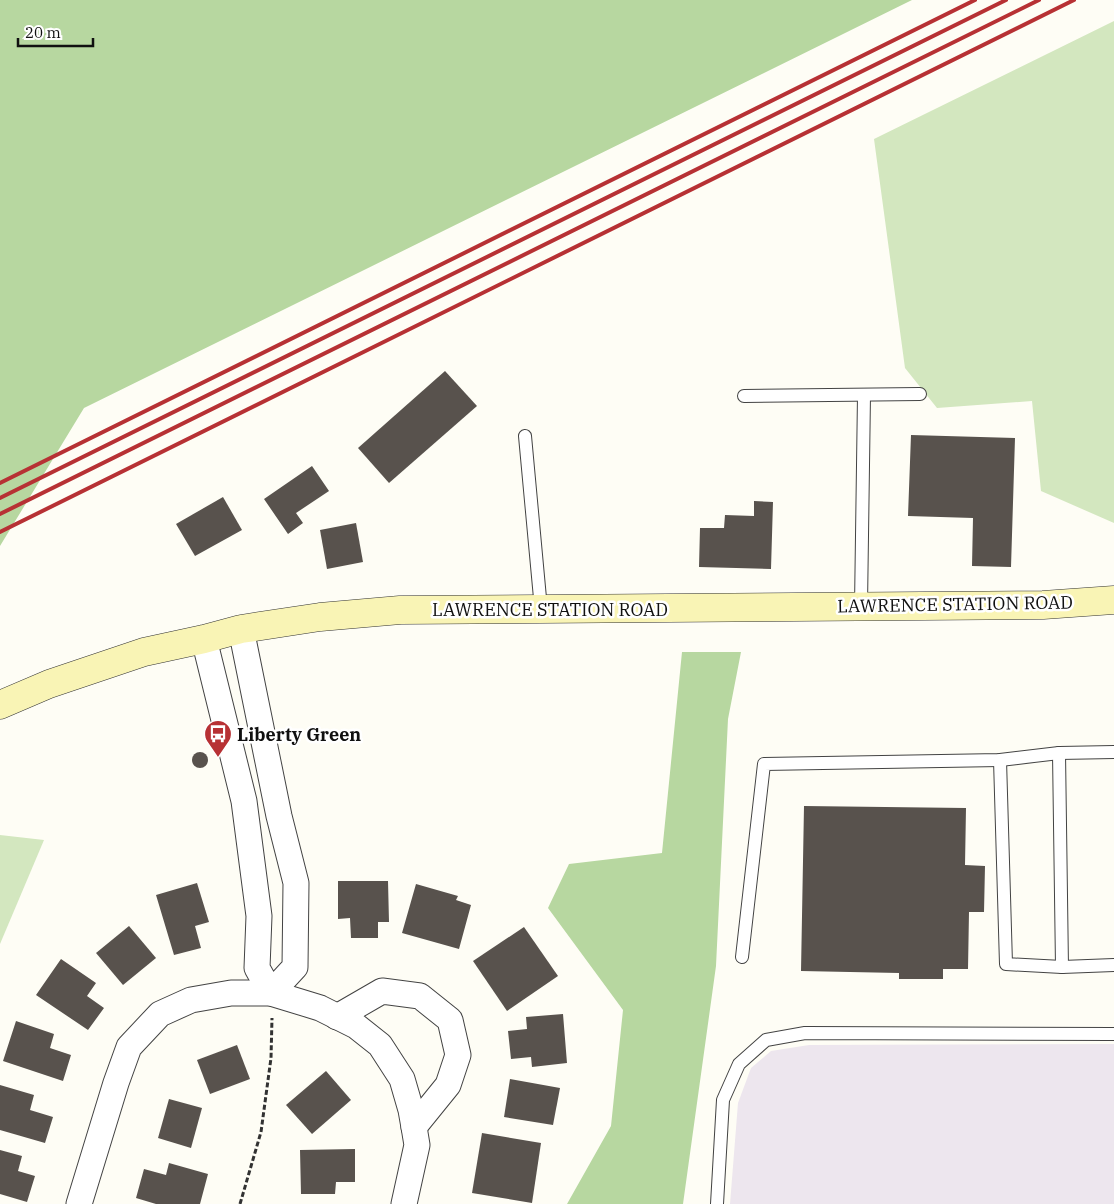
<svg xmlns="http://www.w3.org/2000/svg" width="1114" height="1204" font-family="'IBM Plex Serif',serif">
	<style>
		.industrial { fill: #ede6ee }
		.green { fill: #d3e7bf }
		.forest { fill: #b7d7a0 }
		.building { fill: #58524d }
		.lines { fill: none; stroke-linecap: round; stroke-linejoin: round }
		.service-casing { stroke: #434343; stroke-width: 14 }
		.minor-casing { stroke: #434343; stroke-width: 27 }
		.secondary-casing { stroke: #323232; stroke-width: 29 }
		.path { stroke: #323232; stroke-width: 3; stroke-dasharray: 5 2.5; stroke-linecap: butt }
		.service { stroke: #fff; stroke-width: 12 }
		.minor { stroke: #fff; stroke-width: 25 }
		.secondary { stroke: #f9f4b5; stroke-width: 28 }
		.rail { stroke: #b73134; stroke-width: 4 }
		.labels { text-anchor: middle; dominant-baseline: central; stroke-width: 5; stroke-linejoin: round; paint-order: stroke }
		.street-label { font-size: 18px; fill: #101010; stroke: #fff }
		.poi-label { font-size: 18px; font-weight: bold; fill: #101010; stroke: #fff; text-anchor: start }
	</style>
	<rect width="100%" height="100%" fill="#fefdf5"/>
	<path class="industrial" d="M1114,1044V1204H730L738,1103L751,1068L771,1051L809,1045Z"/>
	<g class="green">
		<path d="M1114,21V523L1041,491L1032,401L937,408L905,368L874,139Z"/>
		<path d="M0,835L44,840L0,944Z"/>
	</g>
	<g class="forest">
		<path d="M0,0H912L84,408L0,546Z"/>
		<path d="M682,652H741L728,719L716,966L683,1204H567L611,1126L623,1010L548,908L569,864L662,853Z"/>
	</g>
	<g class="building">
		<path d="M445,371L477,406L389,483L358,448Z"/>
		<path d="M911,435L1015,438L1011,567L972,566L973,518L908,516Z"/>
		<path d="M312,466L329,491L296,513L303,523L288,534L264,499Z"/>
		<path d="M223,497L242,530L195,556L176,524Z"/>
		<path d="M754,501L773,502L771,569L699,567L700,528H724L725,515L754,516Z"/>
		<path d="M356,523L363,562L327,569L320,530Z"/>
		<circle cx="200" cy="760" r="8"/>
		<path d="M804,806L966,808L965,865L985,866L984,912H969L968,969H943V979H899V973L801,971Z"/>
		<path d="M338,881H388L389,922H378V938H351L350,918L338,919Z"/>
		<path d="M197,883L209,922L195,926L201,948L174,955L156,895Z"/>
		<path d="M416,884L458,896L456,900L471,905L459,949L402,933Z"/>
		<path d="M129,926L156,958L123,985L96,953Z"/>
		<path d="M524,927L558,976L507,1011L473,961Z"/>
		<path d="M61,959L96,983L87,996L104,1008L88,1030L36,995Z"/>
		<path d="M563,1014L567,1063L532,1067L531,1057L511,1059L508,1031L527,1029L526,1017Z"/>
		<path d="M16,1021L54,1034L50,1048L71,1055L63,1081L3,1061Z"/>
		<path d="M237,1045L250,1079L210,1094L197,1060Z"/>
		<path d="M326,1071L351,1100L312,1134L286,1105Z"/>
		<path d="M510,1079L560,1088L553,1125L504,1117Z"/>
		<path d="M0,1085L34,1095L30,1110L53,1117L45,1143L0,1130Z"/>
		<path d="M169,1099L202,1108L191,1148L158,1138Z"/>
		<path d="M482,1133L541,1143L532,1203L472,1193Z"/>
		<path d="M355,1149V1182H336L335,1194H301L300,1150Z"/>
		<path d="M0,1150L22,1156L18,1171L35,1176L27,1202L0,1194Z"/>
		<path d="M169,1163L208,1174L200,1204H156L136,1198L144,1169L166,1175Z"/>
	</g>
	<g class="lines">
		<defs>
			<g id="service">
				<path d="M744,396L920,394"/>
				<path d="M525,436L541,609"/>
				<path d="M861,606L864,395"/>
				<path d="M1059,753L1062,967"/>
				<path d="M1000,760L1006,964L1062,967L1114,965"/>
				<path d="M742,957L764,764L1000,760L1059,753L1114,752"/>
				<path d="M717,1204L723,1100L739,1064L766,1040L805,1033L1114,1034"/>
			</g>
			<g id="minor">
				<path d="M204,639L244,801L259,916L257,968L271,993L295,967L296,883L279,816L241,629"/>
				<path d="M337,1017L382,991L420,996L450,1020L458,1055L448,1085L414,1127"/>
				<path d="M79,1204L116,1083L129,1047L160,1014L191,1000L231,993H271L320,1008L356,1026L380,1045L402,1079L411,1110L414,1127L417,1145L404,1204"/>
			</g>
			<path id="secondary" d="M0,705L49,684L144,652L204,639L241,629L320,617L400,610L1043,605L1114,600"/>
		</defs>
		<use href="#service" class="service-casing"/>
		<use href="#minor" class="minor-casing"/>
		<use href="#secondary" class="secondary-casing"/>
		<path class="path" d="M240,1204L261,1132L271,1058L272,1018"/>
		<use href="#service" class="service"/>
		<use href="#minor" class="minor"/>
		<use href="#secondary" class="secondary"/>
		<g class="rail">
			<path d="M0,483L975,0"/>
			<path d="M0,498L1006,0"/>
			<path d="M0,514L1039,0"/>
			<path d="M0,532L1074,0"/>
		</g>
	</g>
	<defs>
		<symbol id="bus-pin" viewBox="-11 -11 22 30"><path d="M0 17L-7.5 6A9.5 9.5 0 1 1 7.5 6Z" fill="#b73134" stroke="#fff"/><path d="M-5-6H5V4H4V6H2V4H-2V6H-4V4H-5ZM-3.5-4V0h7V-4ZM-3.5 1.2v1.5H-2V1.2ZM2 1.2v1.5H3.5V1.2Z" fill="#fff"/></symbol>
	</defs>
	<g fill-rule="evenodd">
		<use href="#bus-pin" x="202" y="718" width="32" height="43"/>
	</g>
	<g class="labels">
		<g class="street-label">
			<text transform="translate(955 604) rotate(-1)">LAWRENCE STATION ROAD</text>
			<text x="550" y="609">LAWRENCE STATION ROAD</text>
		</g>
		<g class="poi-label">
			<text x="237" y="734">Liberty Green</text>
		</g>
	</g>
	<path d="M18 38v8h75v-8" fill="none" stroke="#101010" stroke-width="2.5"/>
	<text x="25" y="38" font-size="15" fill="#101010" stroke="#ffffff" stroke-width="4" paint-order="stroke">20 m</text>
</svg>
